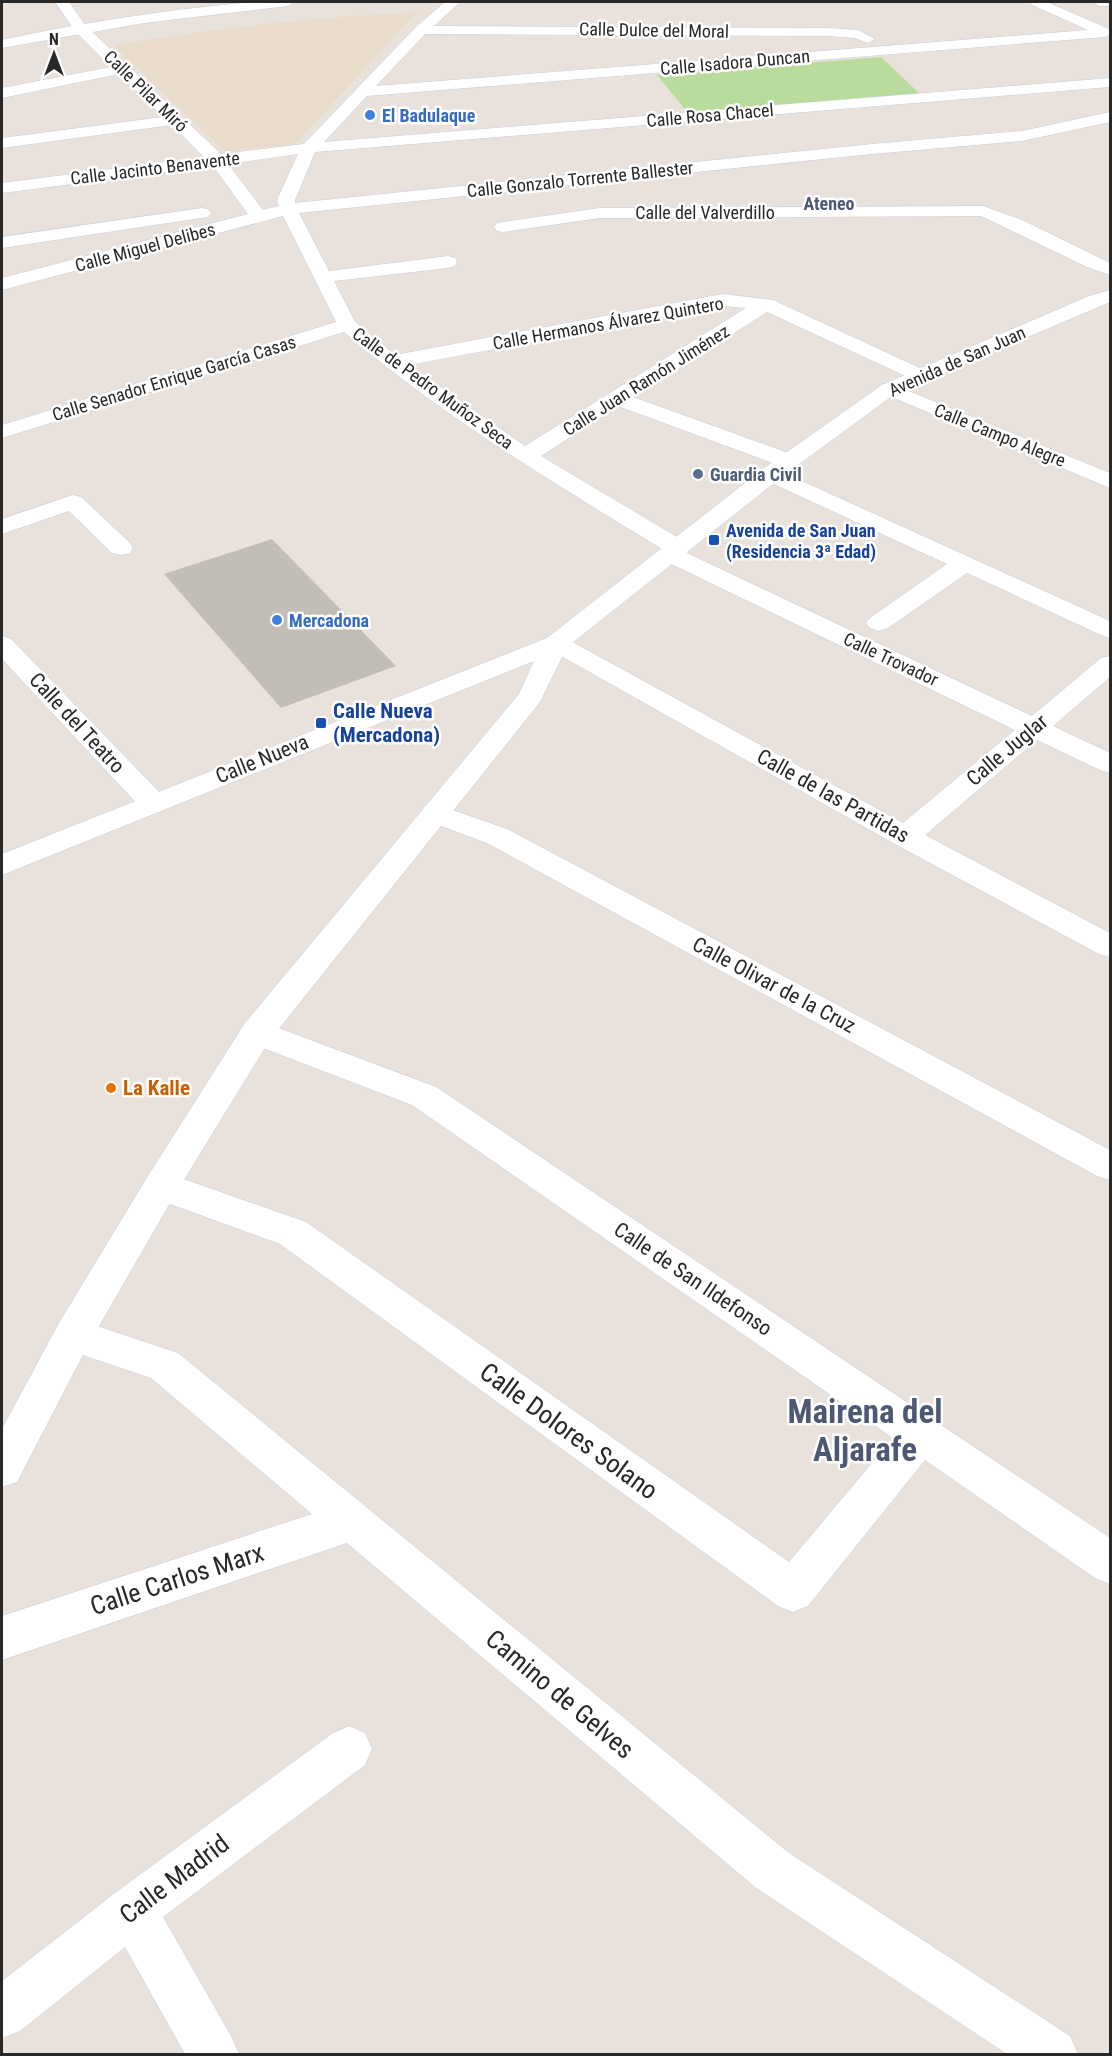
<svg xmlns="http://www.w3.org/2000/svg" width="1112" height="2056" font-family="'Roboto Condensed',sans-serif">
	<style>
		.education { fill: #eadccb }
		.green { fill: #b9dc9c }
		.building { fill: #c2bdb7 }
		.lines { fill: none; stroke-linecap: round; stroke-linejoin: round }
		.street-casing { stroke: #c9ced9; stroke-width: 1 }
		.secondary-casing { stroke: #c9ced9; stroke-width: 1 }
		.street { fill: #fff; fill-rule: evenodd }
		.secondary { fill: #fff; fill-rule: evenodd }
		.shop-dot { fill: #3f7fe0; stroke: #fff; stroke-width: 2 }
		.service-dot { fill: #5c6f8a; stroke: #fff; stroke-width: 2 }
		.transit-dot { fill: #1a4fb4; stroke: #fff; stroke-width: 2 }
		.food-dot { fill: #e8710a; stroke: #fff; stroke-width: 2 }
		.labels { text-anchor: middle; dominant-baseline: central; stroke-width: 5; stroke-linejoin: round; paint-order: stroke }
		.far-street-label { font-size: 18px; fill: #282828; stroke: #fff }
		.far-shop-label { font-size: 18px; font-weight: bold; fill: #366cbe; stroke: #fff; text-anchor: start }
		.far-neighbourhood-label { font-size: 18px; font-weight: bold; fill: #4d5974; stroke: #fff }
		.far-service-label { font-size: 18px; font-weight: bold; fill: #4e5e75; stroke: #fff; text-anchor: start }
		.far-transit-label { font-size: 18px; font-weight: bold; fill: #164399; stroke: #fff; text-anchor: start }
		.transit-label { font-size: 21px; font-weight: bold; fill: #164399; stroke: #fff; text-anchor: start }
		.street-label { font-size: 21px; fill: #282828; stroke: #fff }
		.food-label { font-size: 21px; font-weight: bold; fill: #c56008; stroke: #fff; text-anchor: start }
		.near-street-label { font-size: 26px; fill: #282828; stroke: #fff }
		.near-district-label { font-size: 33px; font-weight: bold; fill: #4d5974; stroke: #fff }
	</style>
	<rect width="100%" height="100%" fill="#e9e1db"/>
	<path class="education" d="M417,12L295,144L228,151L222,149L113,45L213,30L312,19Z"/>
	<path class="green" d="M881,57L920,94L688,113L657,75Z"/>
	<path class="building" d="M272,539L396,666L281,708L164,574Z"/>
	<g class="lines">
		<defs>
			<g id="street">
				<path d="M55,2H69L85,25L221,154L304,144L416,27L445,2H460L434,26L828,28L858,30L875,39L868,43L855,38L828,36L425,34L376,86L1088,30L1032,5L1030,2H1047L1109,29L1110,35L1105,37L367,96L324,142L1110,78V87L315,152L295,200V203L872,144L1022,131L1110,112V122L1022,141L872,154L299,213L329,271L448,256L455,258L457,262L455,266L448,268L334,281L355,322L395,355L723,294L773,300L926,371L929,375L926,379L919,381L912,379L767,312L633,397L797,456L800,461L797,466L789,468L781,466L618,406L541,456L687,543L690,548L687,553L1032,716L1101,658L1110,656V677L1053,726L1110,753V773L1100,770L1037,740L925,835L1110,933V957L1099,954L895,844L547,648L543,643L547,638L556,635L565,638L903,823L1015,730L661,559L658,554L662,549C552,482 442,416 344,332L2,438V425L336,322L283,216L2,290V278L248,214L213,166L2,193V183L204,157L172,125L2,148V138L163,117L119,74L2,98V88L111,67L75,31ZM298,154L277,200L279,206L263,210L228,164ZM723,306L746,308L525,446L409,365Z"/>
				<path d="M983,206L1022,220L1110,263V275L1087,267L981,216L600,218L503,232L497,231L494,227L497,223L503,222L600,208Z"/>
				<path d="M202,208L208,209L211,213L208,217L2,248V237Z"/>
				<path d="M889,383L1110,473V488L882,393L878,389L882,385Z"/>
				<path d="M771,467L1110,621V638L1101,635L967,573L888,628L879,631L870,628L866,623L870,618L947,564L763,479L760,474L763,469Z"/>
				<path d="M73,495L81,497L130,543L133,548L130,553L121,555L112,553L69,511L2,534V519Z"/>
				<path d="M2,636L11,639L163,796L167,803L163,810L153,812L143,810L2,659Z"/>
				<path d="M435,804L507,829L1110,1150V1180L1097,1176L487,843L425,820L421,813L425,806Z"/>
				<path d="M257,1020L436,1087L1110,1538V1584L1095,1578L925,1460L808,1606L793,1612L778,1606L280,1244L148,1196L143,1186L148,1176L161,1171L306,1222L789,1562L893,1438L412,1105L245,1041L240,1032L245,1023Z"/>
				<path d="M73,1318L178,1353L789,1853L1070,2036L1078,2054H1007L755,1887L347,1543L2,1660V1616L312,1514L151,1378L59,1347L54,1335L59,1323Z"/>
				<path d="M349,1726L365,1733L372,1749L365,1765L163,1917L231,2036L239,2054H185L125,1947L20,2031L2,2038V1981L115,1893L333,1733Z"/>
			</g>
			<g id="secondary">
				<path d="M251,2H295L288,6L144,23L2,48V40C84,22 167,10 251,2Z"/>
				<path d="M1092,2H1110V6H1099Z"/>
				<path d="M1110,290V302L896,393L779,479L567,647L540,702L269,1041L174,1196L87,1347L17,1482L2,1487V1429L59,1323L148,1176L245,1023L519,694L534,661L2,875V854L547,638L763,469L882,385L1089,296Z"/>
			</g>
		</defs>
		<use href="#street" class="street-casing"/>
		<use href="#secondary" class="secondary-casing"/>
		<use href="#street" class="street"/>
		<use href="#secondary" class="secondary"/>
	</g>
	<g class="shop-dot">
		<circle cx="370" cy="115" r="6"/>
		<circle cx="277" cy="620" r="6"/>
	</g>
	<circle class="service-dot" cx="698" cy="474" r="6"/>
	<g class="transit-dot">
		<rect x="708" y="534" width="12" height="12" rx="3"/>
		<rect x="315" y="717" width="12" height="12" rx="3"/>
	</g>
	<circle class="food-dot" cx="111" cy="1088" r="6"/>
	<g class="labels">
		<g class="far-street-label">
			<text transform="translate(654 30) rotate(1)">Calle Dulce del Moral</text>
			<text transform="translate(735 62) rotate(-5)">Calle Isadora Duncan</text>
			<text transform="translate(146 91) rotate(44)">Calle Pilar Miró</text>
			<text transform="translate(710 115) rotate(-5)">Calle Rosa Chacel</text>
			<text transform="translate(155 168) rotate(-7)">Calle Jacinto Benavente</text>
			<text transform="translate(580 179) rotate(-6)">Calle Gonzalo Torrente Ballester</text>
			<text x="705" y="212">Calle del Valverdillo</text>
			<text transform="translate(145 247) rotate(-15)">Calle Miguel Delibes</text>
			<text transform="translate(608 323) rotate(-10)">Calle Hermanos Álvarez Quintero</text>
			<text transform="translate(957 361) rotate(-24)">Avenida de San Juan</text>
			<text transform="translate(174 378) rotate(-17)">Calle Senador Enrique García Casas</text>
			<text transform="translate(646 380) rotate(-32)">Calle Juan Ramón Jiménez</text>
			<text transform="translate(433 388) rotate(36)">Calle de Pedro Muñoz Seca</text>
			<text transform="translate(1000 435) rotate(22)">Calle Campo Alegre</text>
			<text transform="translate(891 659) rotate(25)">Calle Trovador</text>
		</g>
		<g class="far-shop-label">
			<text x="382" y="115">El Badulaque</text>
			<text x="289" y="620">Mercadona</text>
		</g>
		<g class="far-neighbourhood-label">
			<text x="829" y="203">Ateneo</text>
		</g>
		<g class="far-service-label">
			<text x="710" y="474">Guardia Civil</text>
		</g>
		<g class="far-transit-label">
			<text x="726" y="530">Avenida de San Juan<tspan x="726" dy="21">(Residencia 3ª Edad)</tspan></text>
		</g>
		<g class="transit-label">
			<text x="333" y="711">Calle Nueva<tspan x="333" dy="24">(Mercadona)</tspan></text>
		</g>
		<g class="street-label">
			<text transform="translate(77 723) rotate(47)">Calle del Teatro</text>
			<text transform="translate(1007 750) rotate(-40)">Calle Juglar</text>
			<text transform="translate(262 759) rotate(-22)">Calle Nueva</text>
			<text transform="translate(833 796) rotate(29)">Calle de las Partidas</text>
			<text transform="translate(774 985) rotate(28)">Calle Olivar de la Cruz</text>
			<text transform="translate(693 1279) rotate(34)">Calle de San Ildefonso</text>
		</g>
		<g class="food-label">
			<text x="123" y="1088">La Kalle</text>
		</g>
		<g class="near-street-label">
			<text transform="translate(569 1431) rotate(36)">Calle Dolores Solano</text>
			<text transform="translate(177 1579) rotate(-18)">Calle Carlos Marx</text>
			<text transform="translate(560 1694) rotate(40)">Camino de Gelves</text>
			<text transform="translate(174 1879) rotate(-37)">Calle Madrid</text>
		</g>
		<g class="near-district-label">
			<text x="865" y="1411">Mairena del<tspan x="865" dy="38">Aljarafe</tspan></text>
		</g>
	</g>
	<rect width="1112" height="2056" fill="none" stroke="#282828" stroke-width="6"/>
	<g transform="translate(54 54)" stroke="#ffffff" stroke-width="4.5" paint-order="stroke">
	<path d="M0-4.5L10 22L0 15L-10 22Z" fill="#282828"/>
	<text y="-9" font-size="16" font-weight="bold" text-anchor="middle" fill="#282828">N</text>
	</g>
</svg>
